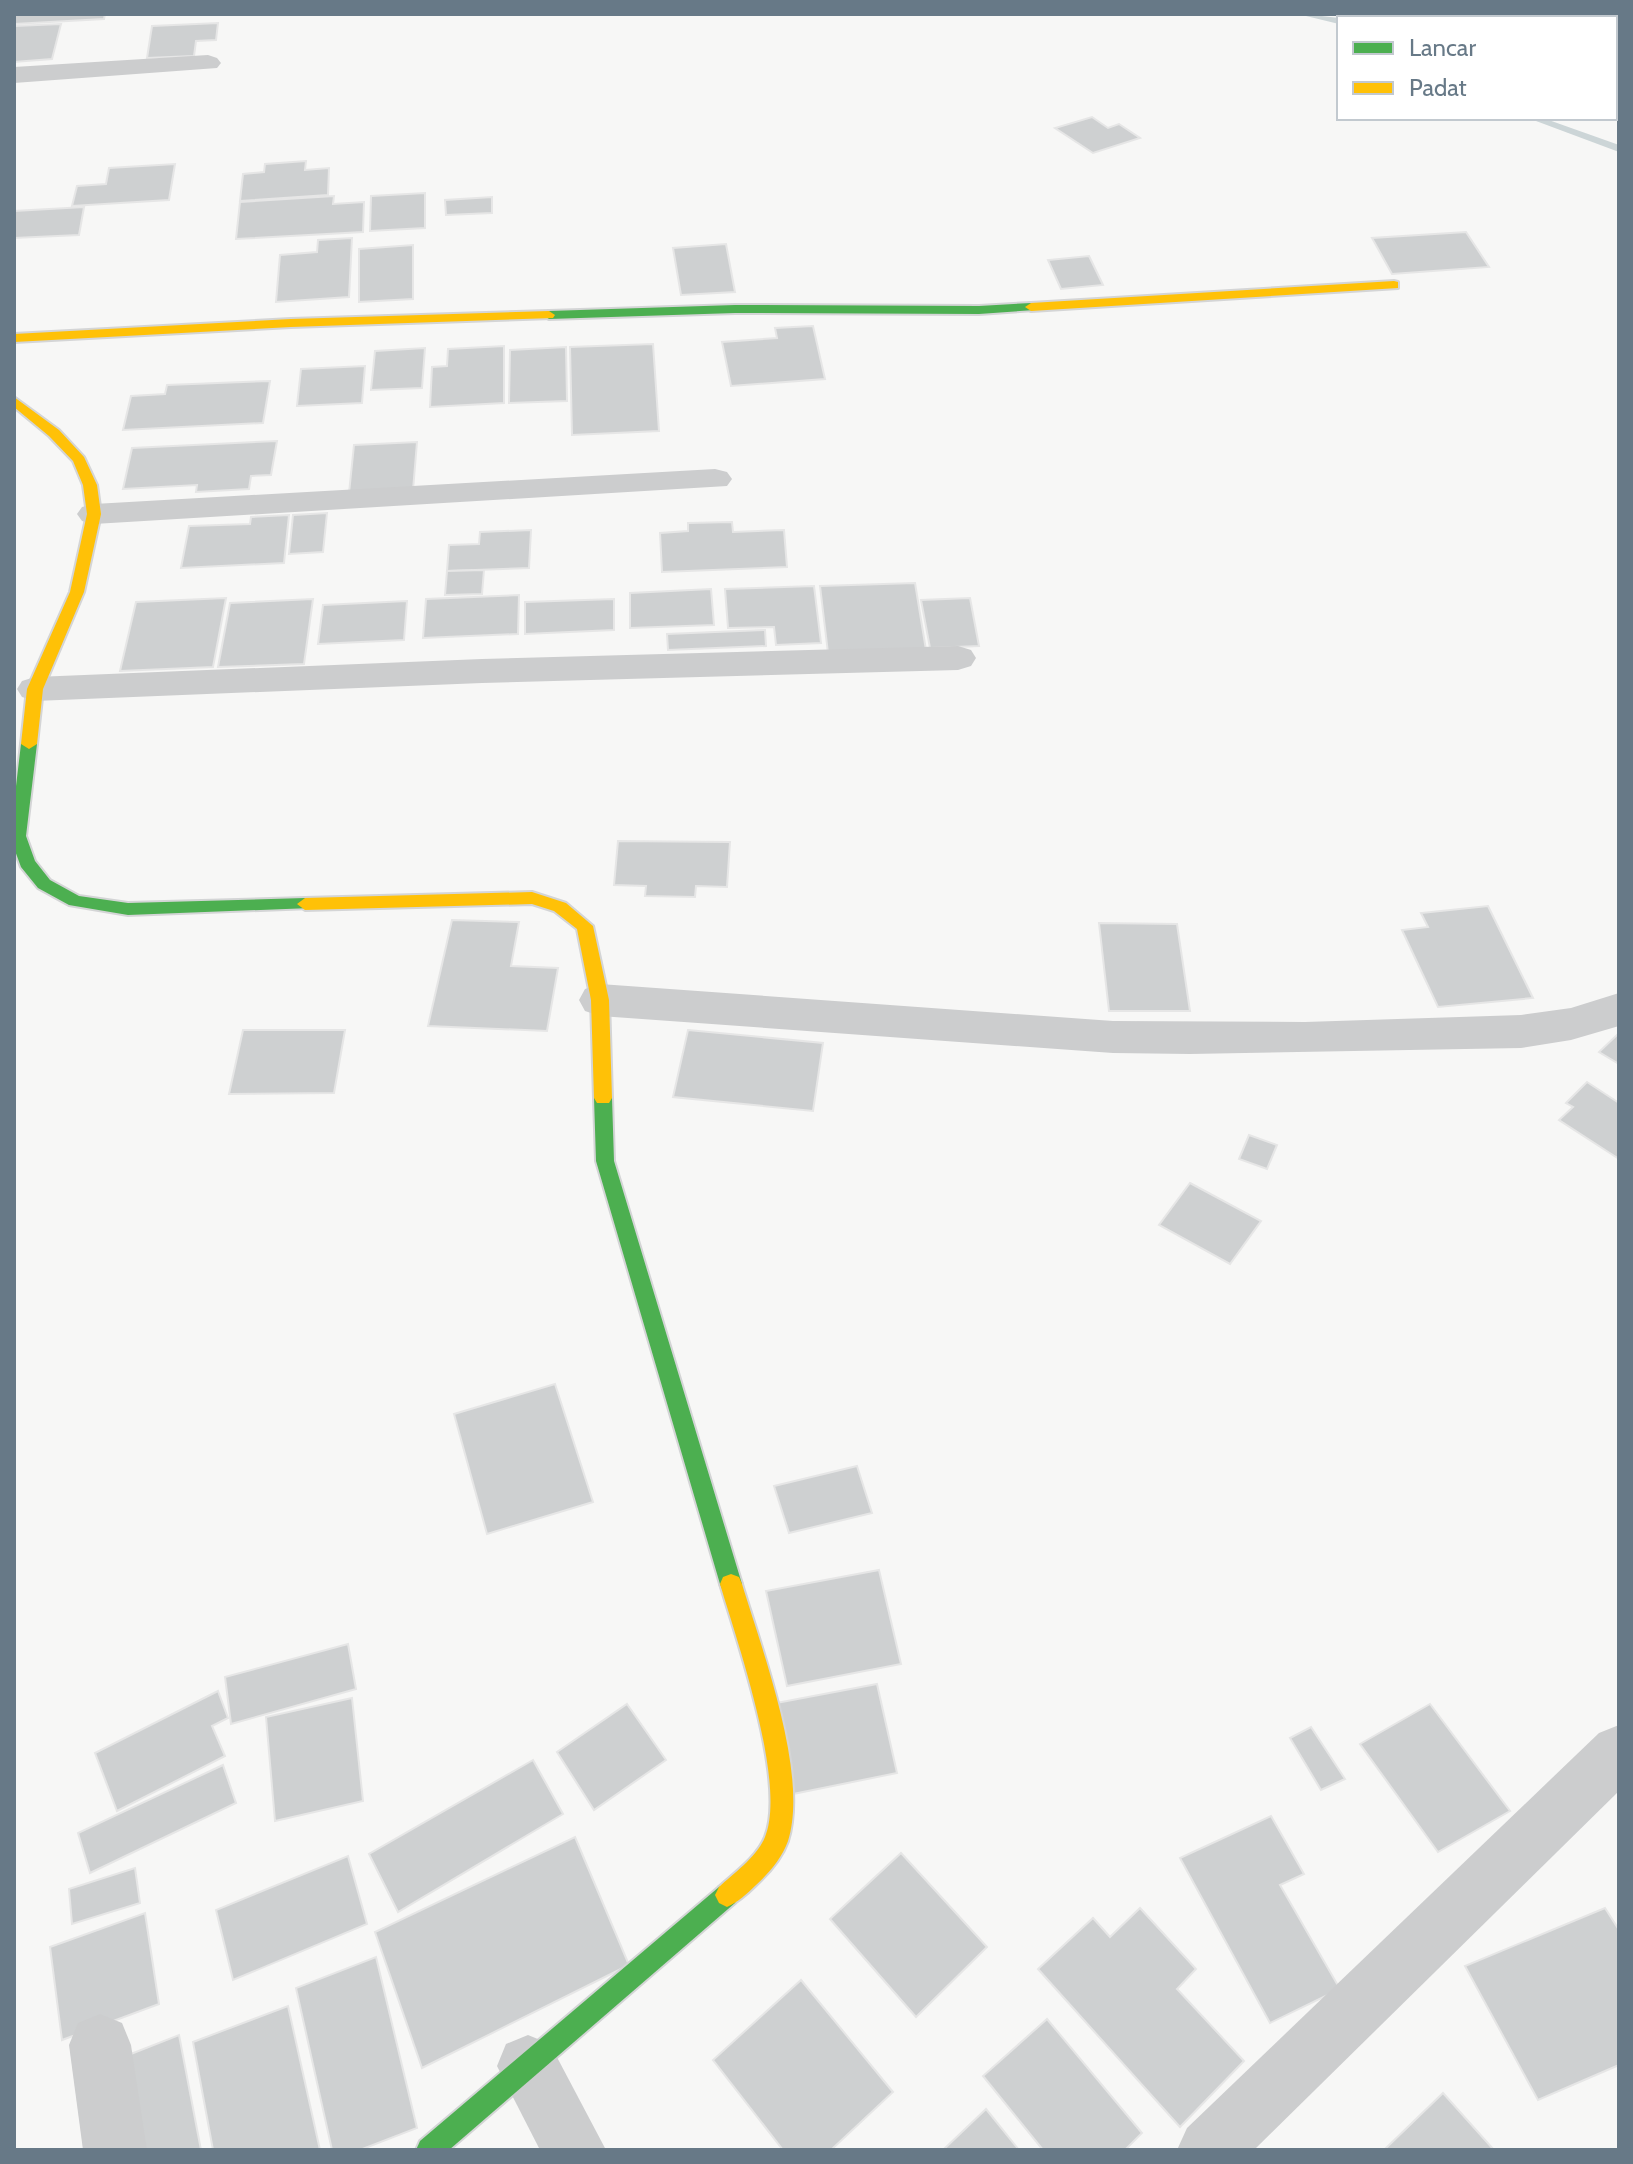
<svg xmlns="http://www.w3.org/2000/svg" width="1633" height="2164" font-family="Cabin,sans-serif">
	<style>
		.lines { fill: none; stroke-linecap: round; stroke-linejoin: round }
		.stream { fill: #ccd5d7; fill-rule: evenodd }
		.building { fill: #ced0d1; stroke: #e6e6e6; stroke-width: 2 }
		.fast-casing { stroke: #d4d5d6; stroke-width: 4 }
		.slow-casing { stroke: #d4d5d6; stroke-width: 4 }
		.street { fill: #cccdce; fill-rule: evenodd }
		.fast { fill: #4caf50; fill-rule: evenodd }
		.slow { fill: #ffc107; fill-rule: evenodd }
	</style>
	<rect width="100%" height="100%" fill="#f7f7f6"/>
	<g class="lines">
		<g class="stream">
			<path d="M1305,14L1339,18V24L1306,16Z"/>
			<path d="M1528,118H1543L1619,145V152Z"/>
		</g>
	</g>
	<g class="building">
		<path d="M14,14H105L104,19L14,24Z"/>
		<path d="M218,23L216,40L196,41L194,56L147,58L152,26Z"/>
		<path d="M61,24L52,59L14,62V26Z"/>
		<path d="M1092,117L1108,128L1119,124L1140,138L1093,153L1055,128Z"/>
		<path d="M306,161L305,170L329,168L328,195L240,201L243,174L264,172L265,164Z"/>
		<path d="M175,164L169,200L72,206L77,186L106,184L109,168Z"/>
		<path d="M425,193V228L370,231L371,196Z"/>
		<path d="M334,196L333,204L364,202L363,232L236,239L240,202Z"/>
		<path d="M492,197V213L446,215L445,200Z"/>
		<path d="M84,207L79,235L14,238V211Z"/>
		<path d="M1466,232L1489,267L1392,274L1372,238Z"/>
		<path d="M352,238L349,297L276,302L280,255L317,252L318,240Z"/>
		<path d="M726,244L735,292L681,295L673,248Z"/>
		<path d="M413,245V299L359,302V249Z"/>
		<path d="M1089,256L1103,285L1061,289L1048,260Z"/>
		<path d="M813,326L825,379L731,386L722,342L777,338L775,328Z"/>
		<path d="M653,344L659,431L572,435L570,347Z"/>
		<path d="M504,346V403L430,407L432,367L447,366L448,349Z"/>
		<path d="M566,347L567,401L509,403L510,350Z"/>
		<path d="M425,348L422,388L371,390L375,351Z"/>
		<path d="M365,366L362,403L297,406L301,369Z"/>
		<path d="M270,381L263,423L123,430L131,396L165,394L167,385Z"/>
		<path d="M277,441L271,475L251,476L249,489L196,492L197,485L123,489L132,448Z"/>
		<path d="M417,442L413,490L349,493L354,445Z"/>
		<path d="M327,513L323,552L289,554L293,515Z"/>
		<path d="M289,515L284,563L181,568L189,526L250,524L251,517Z"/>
		<path d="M732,522L733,532L784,530L787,567L662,572L660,533L688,531V523Z"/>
		<path d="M531,530L529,568L447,571L449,545L479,544L480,532Z"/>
		<path d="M484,570L482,594L445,595L447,571Z"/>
		<path d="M915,583L926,650L828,653L820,586Z"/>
		<path d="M814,586L821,643L776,645L774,627L728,628L725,589Z"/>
		<path d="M711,589L714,625L630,628V593Z"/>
		<path d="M519,595L518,634L423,638L426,599Z"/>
		<path d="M226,598L213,667L120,671L136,602Z"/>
		<path d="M970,598L979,646L930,648L921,600Z"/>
		<path d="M313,599L304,664L218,667L230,603Z"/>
		<path d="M614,599V630L525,634V602Z"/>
		<path d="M407,601L404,640L318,644L323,605Z"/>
		<path d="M765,630L766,646L668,650L667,634Z"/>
		<path d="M618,841L730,842L727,887L696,886L695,897L645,896L646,886L614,885Z"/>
		<path d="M1488,906L1533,998L1438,1007L1402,930L1428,927L1421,913Z"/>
		<path d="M452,920L519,922L511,966L558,968L547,1031L428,1026Z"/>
		<path d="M1099,923L1177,924L1190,1011H1109Z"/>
		<path d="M243,1030H345L334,1093L229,1094Z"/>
		<path d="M688,1030L823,1043L813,1111L673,1097Z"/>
		<path d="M1619,1033V1064L1599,1052Z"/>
		<path d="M1587,1082L1619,1103V1159L1559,1120L1573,1107L1566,1103Z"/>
		<path d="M1249,1135L1277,1145L1267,1169L1239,1159Z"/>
		<path d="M1190,1183L1261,1221L1230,1264L1159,1225Z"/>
		<path d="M555,1384L593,1502L487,1534L454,1414Z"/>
		<path d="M857,1466L872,1513L789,1533L774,1486Z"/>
		<path d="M879,1570L901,1664L787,1686L766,1591Z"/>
		<path d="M348,1644L356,1689L231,1724L225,1677Z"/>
		<path d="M877,1684L897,1773L788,1795L771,1704Z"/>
		<path d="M218,1691L228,1718L212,1726L225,1756L117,1811L95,1753Z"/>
		<path d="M352,1698L363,1801L275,1821L266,1717Z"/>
		<path d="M627,1704L666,1760L594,1810L557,1752Z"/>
		<path d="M1430,1704L1510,1811L1438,1852L1360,1744Z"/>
		<path d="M1311,1727L1345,1779L1321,1790L1290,1738Z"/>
		<path d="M533,1760L563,1814L398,1912L369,1854Z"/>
		<path d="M223,1765L236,1803L90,1873L78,1833Z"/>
		<path d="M1271,1816L1304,1874L1280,1885L1340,1989L1270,2023L1180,1858Z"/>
		<path d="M575,1837L629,1965L422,2068L375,1932Z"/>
		<path d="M901,1853L987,1947L916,2017L830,1919Z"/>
		<path d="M348,1856L367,1924L233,1980L216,1910Z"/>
		<path d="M135,1868L140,1903L72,1924L69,1889Z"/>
		<path d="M1140,1908L1196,1969L1177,1989L1244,2061L1180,2127L1038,1969L1093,1918L1110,1937Z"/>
		<path d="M1605,1908L1619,1930V2065L1538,2100L1465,1966Z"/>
		<path d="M145,1913L159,2004L62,2040L50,1947Z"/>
		<path d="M376,1957L417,2128L360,2150H332L296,1988Z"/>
		<path d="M801,1980L893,2092L831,2150H783L713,2060Z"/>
		<path d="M288,2006L320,2150H213L193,2042Z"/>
		<path d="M1047,2019L1142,2133L1125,2150H1043L983,2076Z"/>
		<path d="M179,2035L201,2150H121L108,2063Z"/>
		<path d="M1443,2093L1494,2150H1384Z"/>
		<path d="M986,2109L1019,2150H943Z"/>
	</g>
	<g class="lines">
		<defs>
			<g id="fast">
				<path d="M1031,303L1035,304V310L979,314L735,313L549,319L543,315L549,311L735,305L979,306Z"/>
				<path d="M29,739L37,744L26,836L35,861L50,880L79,896L128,903L305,898L311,900L313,904L311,908L128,915L69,905L38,888L21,867L14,848V803L21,744Z"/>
				<path d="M603,1091L609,1093L612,1098L614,1161L742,1584L739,1591L731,1594L723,1591L720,1584L596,1161L594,1098L597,1093Z"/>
				<path d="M727,1883L735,1887L739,1895L735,1903L449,2150H416L420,2141L719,1887Z"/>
			</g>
			<g id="slow">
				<path d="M1394,281L1398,282V288L1031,311L1025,307L1031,303Z"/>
				<path d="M549,311L555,315L553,318L291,327L14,342V334L291,319Z"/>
				<path d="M14,397L59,430L84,457L97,485L101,514L84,592L43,689L37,744L29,749L21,744L27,689L70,592L87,514L83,485L73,461L49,436L14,407Z"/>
				<path d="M532,892L566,903L593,926L609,1000L612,1098L609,1103H597L594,1098L591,1000L577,929L554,911L532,904L305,910L297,904L305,898Z"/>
				<path d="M731,1574L739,1577L742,1584C762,1650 809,1774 788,1841C782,1858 769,1873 756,1885C747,1894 738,1902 727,1907L719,1903L715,1895L719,1887C734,1873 757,1857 765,1837C787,1784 737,1641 720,1584L723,1577Z"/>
			</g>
		</defs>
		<use href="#fast" class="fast-casing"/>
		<use href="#slow" class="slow-casing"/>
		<g class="street">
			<path d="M208,55L217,58L221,63L217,68L14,83V67Z"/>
			<path d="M715,469L727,472L732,479L727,486L94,524L82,521L77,514L82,507L94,504Z"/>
			<path d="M958,646L971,650L976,658L971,666L958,670L482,683L35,701L22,697L17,689L22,681L35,677L482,659Z"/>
			<path d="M600,984L1113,1021L1305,1022L1521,1015L1571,1008L1619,993V1026L1571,1040L1521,1048L1190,1054L1113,1053L600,1016L585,1011L579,1000L585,989Z"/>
			<path d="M1619,1725V1791L1254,2150H1177L1187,2128L1599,1733Z"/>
			<path d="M100,2014L122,2023L131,2045L147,2150H83L69,2045L78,2023Z"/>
			<path d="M528,2035L550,2044L606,2150H540L497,2066L506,2044Z"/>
		</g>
		<use href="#fast" class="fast"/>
		<use href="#slow" class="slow"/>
	</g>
	<rect width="1633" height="2164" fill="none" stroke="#677987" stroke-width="32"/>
	<rect x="1337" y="16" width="280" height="104" fill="#ffffff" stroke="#c2c9cf" stroke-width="2"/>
	<rect x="1353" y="42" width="40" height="12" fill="#4caf50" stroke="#c2c9cf" stroke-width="2"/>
	<text x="1409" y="56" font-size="24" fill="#677987">Lancar</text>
	<rect x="1353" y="82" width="40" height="12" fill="#ffc107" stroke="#c2c9cf" stroke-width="2"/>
	<text x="1409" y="96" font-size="24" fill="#677987">Padat</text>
</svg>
